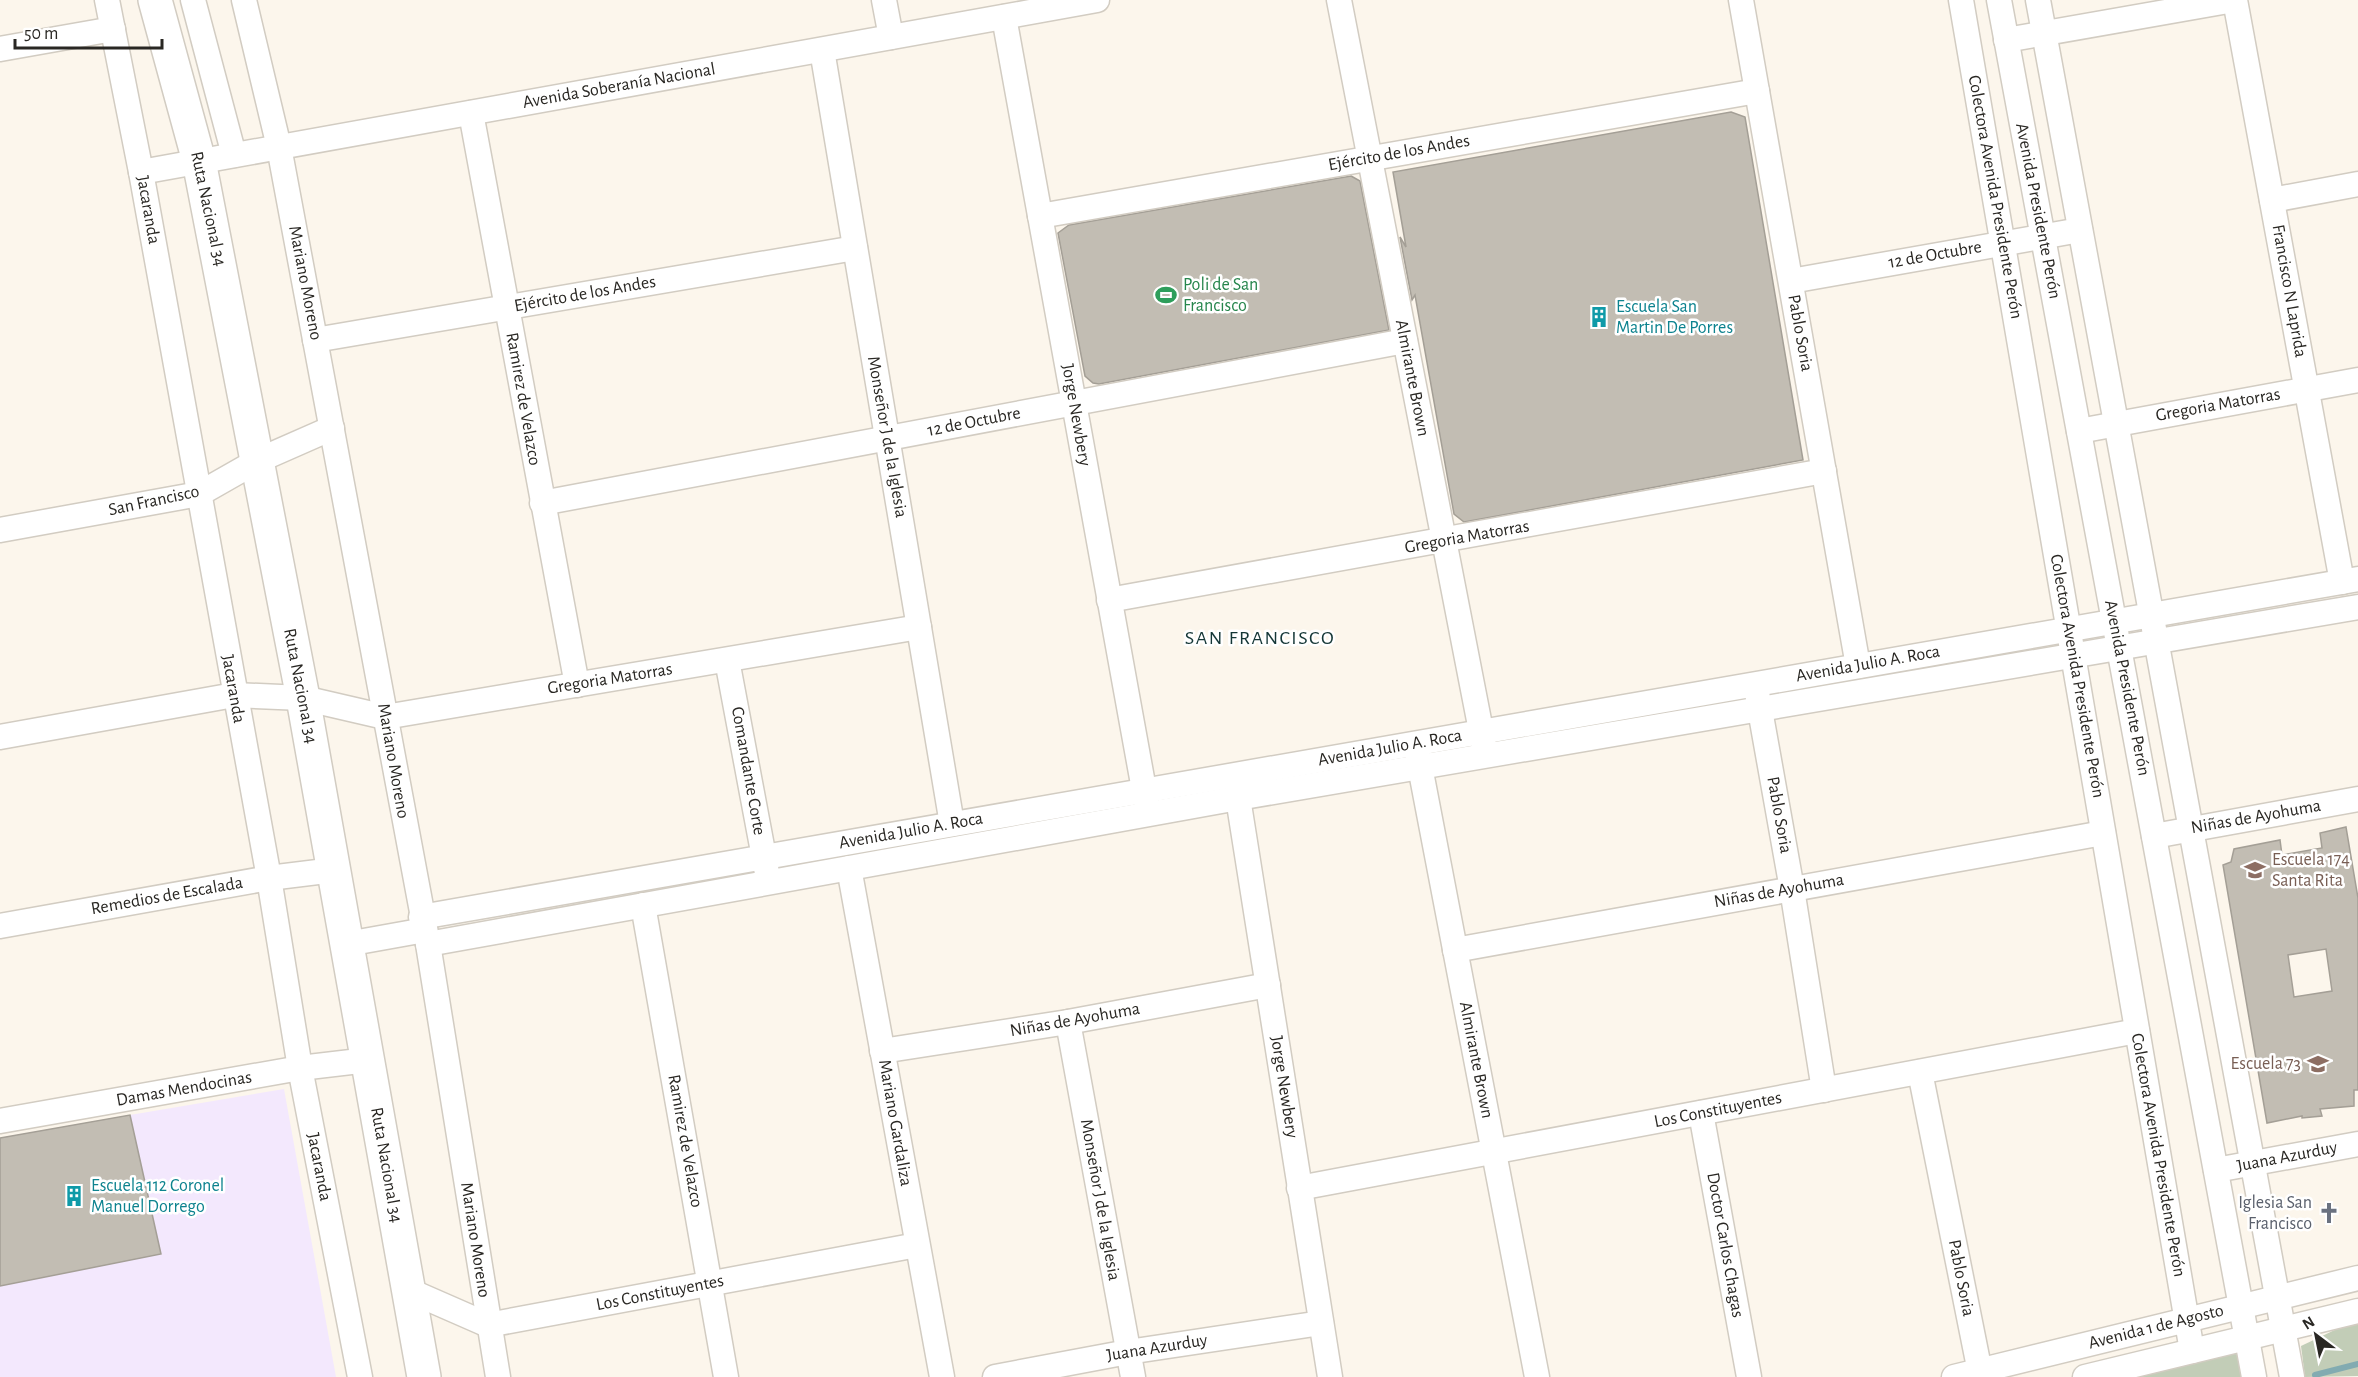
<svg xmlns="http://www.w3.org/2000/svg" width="2358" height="1377" font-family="'Alegreya Sans',sans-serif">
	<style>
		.industrial { fill: #f3e8fd }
		.green { fill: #c2cdb7 }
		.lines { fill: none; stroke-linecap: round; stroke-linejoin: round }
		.stream { stroke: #82abb1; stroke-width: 6 }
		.building { fill: #c2bdb3; stroke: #a49f96; stroke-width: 1.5; fill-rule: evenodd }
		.minor-casing { stroke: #d2ccc2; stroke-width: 27 }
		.highway-casing { stroke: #d2ccc2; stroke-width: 36 }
		.minor { stroke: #fff; stroke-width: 24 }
		.highway { stroke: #fff; stroke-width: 33 }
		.labels { text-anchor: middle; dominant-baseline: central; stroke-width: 5; stroke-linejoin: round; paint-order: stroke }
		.street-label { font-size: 18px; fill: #292723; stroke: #fff }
		.leisure-label { font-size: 18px; fill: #27864d; stroke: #fff; text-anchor: start }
		.culture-label { font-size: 18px; fill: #0d838f; stroke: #fff; text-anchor: start }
		.education-label { font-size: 18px; fill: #785e54; stroke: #fff; text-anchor: start }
		.worship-label { font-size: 18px; fill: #5b616d; stroke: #fff; text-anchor: end }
		.neighbourhood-label { font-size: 20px; letter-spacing: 1.5px; fill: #143636; stroke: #fff }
	</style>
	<rect width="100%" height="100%" fill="#fcf6ec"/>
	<path class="industrial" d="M284,1089L336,1377H0V1286L161,1254L130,1115Z"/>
	<g class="green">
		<path d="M2358,1322V1376L2305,1377L2301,1346L2341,1327Z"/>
		<path d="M2224,1351L2239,1355L2246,1377H2119Z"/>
	</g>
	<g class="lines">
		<path class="stream" d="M2315,1375L2358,1364"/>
	</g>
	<g class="building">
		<path d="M1731,112L1745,117L1803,460L1464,522L1454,514L1415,295L1412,300L1400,237L1406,247L1393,172Z"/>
		<path d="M1351,176L1360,181L1389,330L1099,384L1093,383L1085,376L1058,233L1069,225Z"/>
		<path d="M2346,827L2358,898V1090H2354V1106L2320,1109L2322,1116L2302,1118V1116L2267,1123L2223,865L2231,862L2234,849L2280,840L2282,855L2322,848L2320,833ZM2326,949L2332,991L2294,997L2288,955Z"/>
		<path d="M130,1115L161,1254L0,1286V1138Z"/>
	</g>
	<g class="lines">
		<defs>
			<g id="minor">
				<path d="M107,0L141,172L269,878L300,1068L360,1377"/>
				<path d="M193,0L234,155"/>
				<path d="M244,0L279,147L428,944L498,1377"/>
				<path d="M884,0L891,37"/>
				<path d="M1339,0L1484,746"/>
				<path d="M1741,0L1858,666"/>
				<path d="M1961,0L2192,1351"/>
				<path d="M1999,0L2254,1377"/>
				<path d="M2038,0L2292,1377"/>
				<path d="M2235,0L2342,582"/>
				<path d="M1004,17L1147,806"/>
				<path d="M2006,40L2234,0"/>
				<path d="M0,49L113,29"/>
				<path d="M822,50L952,824"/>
				<path d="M471,113L577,685"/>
				<path d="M141,172L1097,0"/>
				<path d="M2272,200L2358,184"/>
				<path d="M1040,216L1757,91"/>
				<path d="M1791,281L2080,230"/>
				<path d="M315,340L855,248"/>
				<path d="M2079,431L2358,380"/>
				<path d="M542,503L1405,341"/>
				<path d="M0,530L199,494L257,461L332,428"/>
				<path d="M1109,600L1824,471"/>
				<path d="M727,660L767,873"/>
				<path d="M1757,693L1792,889L1824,1090"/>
				<path d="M0,737L234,695L303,698L385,717L919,627"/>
				<path d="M1417,751L1537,1377"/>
				<path d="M1238,798L1330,1377"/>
				<path d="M2154,836L2358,799"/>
				<path d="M849,868L942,1377"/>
				<path d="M643,905L726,1377"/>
				<path d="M421,917L2358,579"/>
				<path d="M0,926L269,878L334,870"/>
				<path d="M347,944L425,930"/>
				<path d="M428,944L1238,798L2358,607"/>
				<path d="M1455,950L2103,833"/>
				<path d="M1068,1022L1133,1377"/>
				<path d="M882,1051L1068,1022L1268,985"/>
				<path d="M1920,1072L1981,1377"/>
				<path d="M1701,1113L1749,1377"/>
				<path d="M0,1121L300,1068L368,1060"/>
				<path d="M2216,1170L2358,1144"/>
				<path d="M1299,1188L2137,1031"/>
				<path d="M408,1290L488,1325L917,1245"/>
				<path d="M995,1377L1128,1352L1321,1323"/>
				<path d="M1954,1377L2358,1278"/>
				<path d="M2085,1377L2358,1311"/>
			</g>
			<path id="highway" d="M155,0L199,161L303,698L424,1377"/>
		</defs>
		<use href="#minor" class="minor-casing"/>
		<use href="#highway" class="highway-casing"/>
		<use href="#minor" class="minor"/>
		<use href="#highway" class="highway"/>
	</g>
	<defs>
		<symbol id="stadium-bare" viewBox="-9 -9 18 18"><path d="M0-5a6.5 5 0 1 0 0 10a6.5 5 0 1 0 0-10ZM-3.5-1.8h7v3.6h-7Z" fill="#2e9e5b" stroke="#fff" stroke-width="2.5" paint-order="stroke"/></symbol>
		<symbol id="building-bare" viewBox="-9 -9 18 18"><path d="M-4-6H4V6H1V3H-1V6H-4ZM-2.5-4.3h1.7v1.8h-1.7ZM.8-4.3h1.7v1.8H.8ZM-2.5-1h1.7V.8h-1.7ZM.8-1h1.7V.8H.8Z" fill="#0f9aa8" stroke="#fff" stroke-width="2.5" paint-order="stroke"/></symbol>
		<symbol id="school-bare" viewBox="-9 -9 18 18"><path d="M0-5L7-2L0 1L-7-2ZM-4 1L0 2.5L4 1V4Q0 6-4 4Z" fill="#8d6e63" stroke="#fff" stroke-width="2.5" paint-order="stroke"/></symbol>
		<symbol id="church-bare" viewBox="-9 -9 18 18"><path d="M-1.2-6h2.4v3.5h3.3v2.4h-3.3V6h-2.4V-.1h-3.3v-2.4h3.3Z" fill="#6b7280" stroke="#fff" stroke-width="2.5" paint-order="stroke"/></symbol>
	</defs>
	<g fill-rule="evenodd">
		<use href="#stadium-bare" x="1151" y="280" width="30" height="30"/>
		<use href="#building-bare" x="1584" y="302" width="30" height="30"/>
		<use href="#school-bare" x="2240" y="855" width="30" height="30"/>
		<use href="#school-bare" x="2303" y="1049" width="30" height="30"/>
		<use href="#building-bare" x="59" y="1181" width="30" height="30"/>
		<use href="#church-bare" x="2314" y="1198" width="30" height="30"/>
	</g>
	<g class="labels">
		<g class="street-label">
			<text transform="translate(619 86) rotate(-10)">Avenida Soberanía Nacional</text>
			<text transform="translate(1399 153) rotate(-10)">Ejército de los Andes</text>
			<text transform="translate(1995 197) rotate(80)">Colectora Avenida Presidente Perón</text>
			<text transform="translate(208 209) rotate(78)">Ruta Nacional 34</text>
			<text transform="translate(148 210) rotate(80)">Jacaranda</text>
			<text transform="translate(2038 211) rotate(79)">Avenida Presidente Perón</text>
			<text transform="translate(1935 255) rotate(-10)">12 de Octubre</text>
			<text transform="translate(305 283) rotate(79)">Mariano Moreno</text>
			<text transform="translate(2289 291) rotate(80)">Francisco N Laprida</text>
			<text transform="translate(585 294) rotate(-10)">Ejército de los Andes</text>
			<text transform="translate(1800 333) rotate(80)">Pablo Soria</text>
			<text transform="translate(1412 378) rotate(79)">Almirante Brown</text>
			<text transform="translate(523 399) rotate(80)">Ramirez de Velazco</text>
			<text transform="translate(2218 405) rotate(-10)">Gregoria Matorras</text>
			<text transform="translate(1076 415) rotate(80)">Jorge Newbery</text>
			<text transform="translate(974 422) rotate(-11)">12 de Octubre</text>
			<text transform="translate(887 437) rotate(80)">Monseñor J de la Iglesia</text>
			<text transform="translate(154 501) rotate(-12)">San Francisco</text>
			<text transform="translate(1467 537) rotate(-10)">Gregoria Matorras</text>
			<text transform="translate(1868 664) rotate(-10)">Avenida Julio A. Roca</text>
			<text transform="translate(2077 676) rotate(80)">Colectora Avenida Presidente Perón</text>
			<text transform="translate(610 679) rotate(-9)">Gregoria Matorras</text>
			<text transform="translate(300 686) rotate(79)">Ruta Nacional 34</text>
			<text transform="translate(2127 688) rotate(79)">Avenida Presidente Perón</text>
			<text transform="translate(233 689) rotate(80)">Jacaranda</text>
			<text transform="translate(1390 748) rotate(-10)">Avenida Julio A. Roca</text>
			<text transform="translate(393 761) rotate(80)">Mariano Moreno</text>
			<text transform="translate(748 771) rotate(80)">Comandante Corte</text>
			<text transform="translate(1779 815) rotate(80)">Pablo Soria</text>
			<text transform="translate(2256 817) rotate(-10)">Niñas de Ayohuma</text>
			<text transform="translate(911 831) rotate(-10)">Avenida Julio A. Roca</text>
			<text transform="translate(1779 891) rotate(-10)">Niñas de Ayohuma</text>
			<text transform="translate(167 896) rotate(-10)">Remedios de Escalada</text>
			<text transform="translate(1075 1020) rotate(-10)">Niñas de Ayohuma</text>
			<text transform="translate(1476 1060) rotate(79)">Almirante Brown</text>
			<text transform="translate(1284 1087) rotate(81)">Jorge Newbery</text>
			<text transform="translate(184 1089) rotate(-10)">Damas Mendocinas</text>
			<text transform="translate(1718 1110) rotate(-11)">Los Constituyentes</text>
			<text transform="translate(895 1123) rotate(80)">Mariano Gardaliza</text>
			<text transform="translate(685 1141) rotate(80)">Ramirez de Velazco</text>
			<text transform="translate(2158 1155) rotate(80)">Colectora Avenida Presidente Perón</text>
			<text transform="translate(2287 1157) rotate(-11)">Juana Azurduy</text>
			<text transform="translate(386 1165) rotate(80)">Ruta Nacional 34</text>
			<text transform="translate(319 1167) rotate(79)">Jacaranda</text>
			<text transform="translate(1100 1200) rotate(80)">Monseñor J de la Iglesia</text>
			<text transform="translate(475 1240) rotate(81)">Mariano Moreno</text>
			<text transform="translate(1725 1245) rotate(80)">Doctor Carlos Chagas</text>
			<text transform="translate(1961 1278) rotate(79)">Pablo Soria</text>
			<text transform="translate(660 1293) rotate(-11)">Los Constituyentes</text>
			<text transform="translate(2156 1327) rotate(-14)">Avenida 1 de Agosto</text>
			<text transform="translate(1157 1348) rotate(-9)">Juana Azurduy</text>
		</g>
		<g class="leisure-label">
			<text x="1183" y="285">Poli de San<tspan x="1183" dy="21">Francisco</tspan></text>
		</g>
		<g class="culture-label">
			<text x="1616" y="307">Escuela San<tspan x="1616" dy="21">Martin De Porres</tspan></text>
			<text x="91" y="1186">Escuela 112 Coronel<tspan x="91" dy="21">Manuel Dorrego</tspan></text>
		</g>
		<g class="education-label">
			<text x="2272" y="860">Escuela 174<tspan x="2272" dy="21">Santa Rita</tspan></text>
			<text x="2301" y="1064" text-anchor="end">Escuela 73</text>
		</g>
		<g class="worship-label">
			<text x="2312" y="1203">Iglesia San<tspan x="2312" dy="21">Francisco</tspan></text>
		</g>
		<g class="neighbourhood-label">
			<text x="1260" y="638">SAN FRANCISCO</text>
		</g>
	</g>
	<g transform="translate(2316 1335) rotate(328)" stroke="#ffffff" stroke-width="4.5" paint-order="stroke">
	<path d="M0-4.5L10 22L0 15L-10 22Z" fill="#292723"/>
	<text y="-9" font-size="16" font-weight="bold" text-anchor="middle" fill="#292723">N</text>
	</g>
	<path d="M15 39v9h147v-9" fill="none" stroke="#292723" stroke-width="3"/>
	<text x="24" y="39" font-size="18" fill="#292723" stroke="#ffffff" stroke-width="4.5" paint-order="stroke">50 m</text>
</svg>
